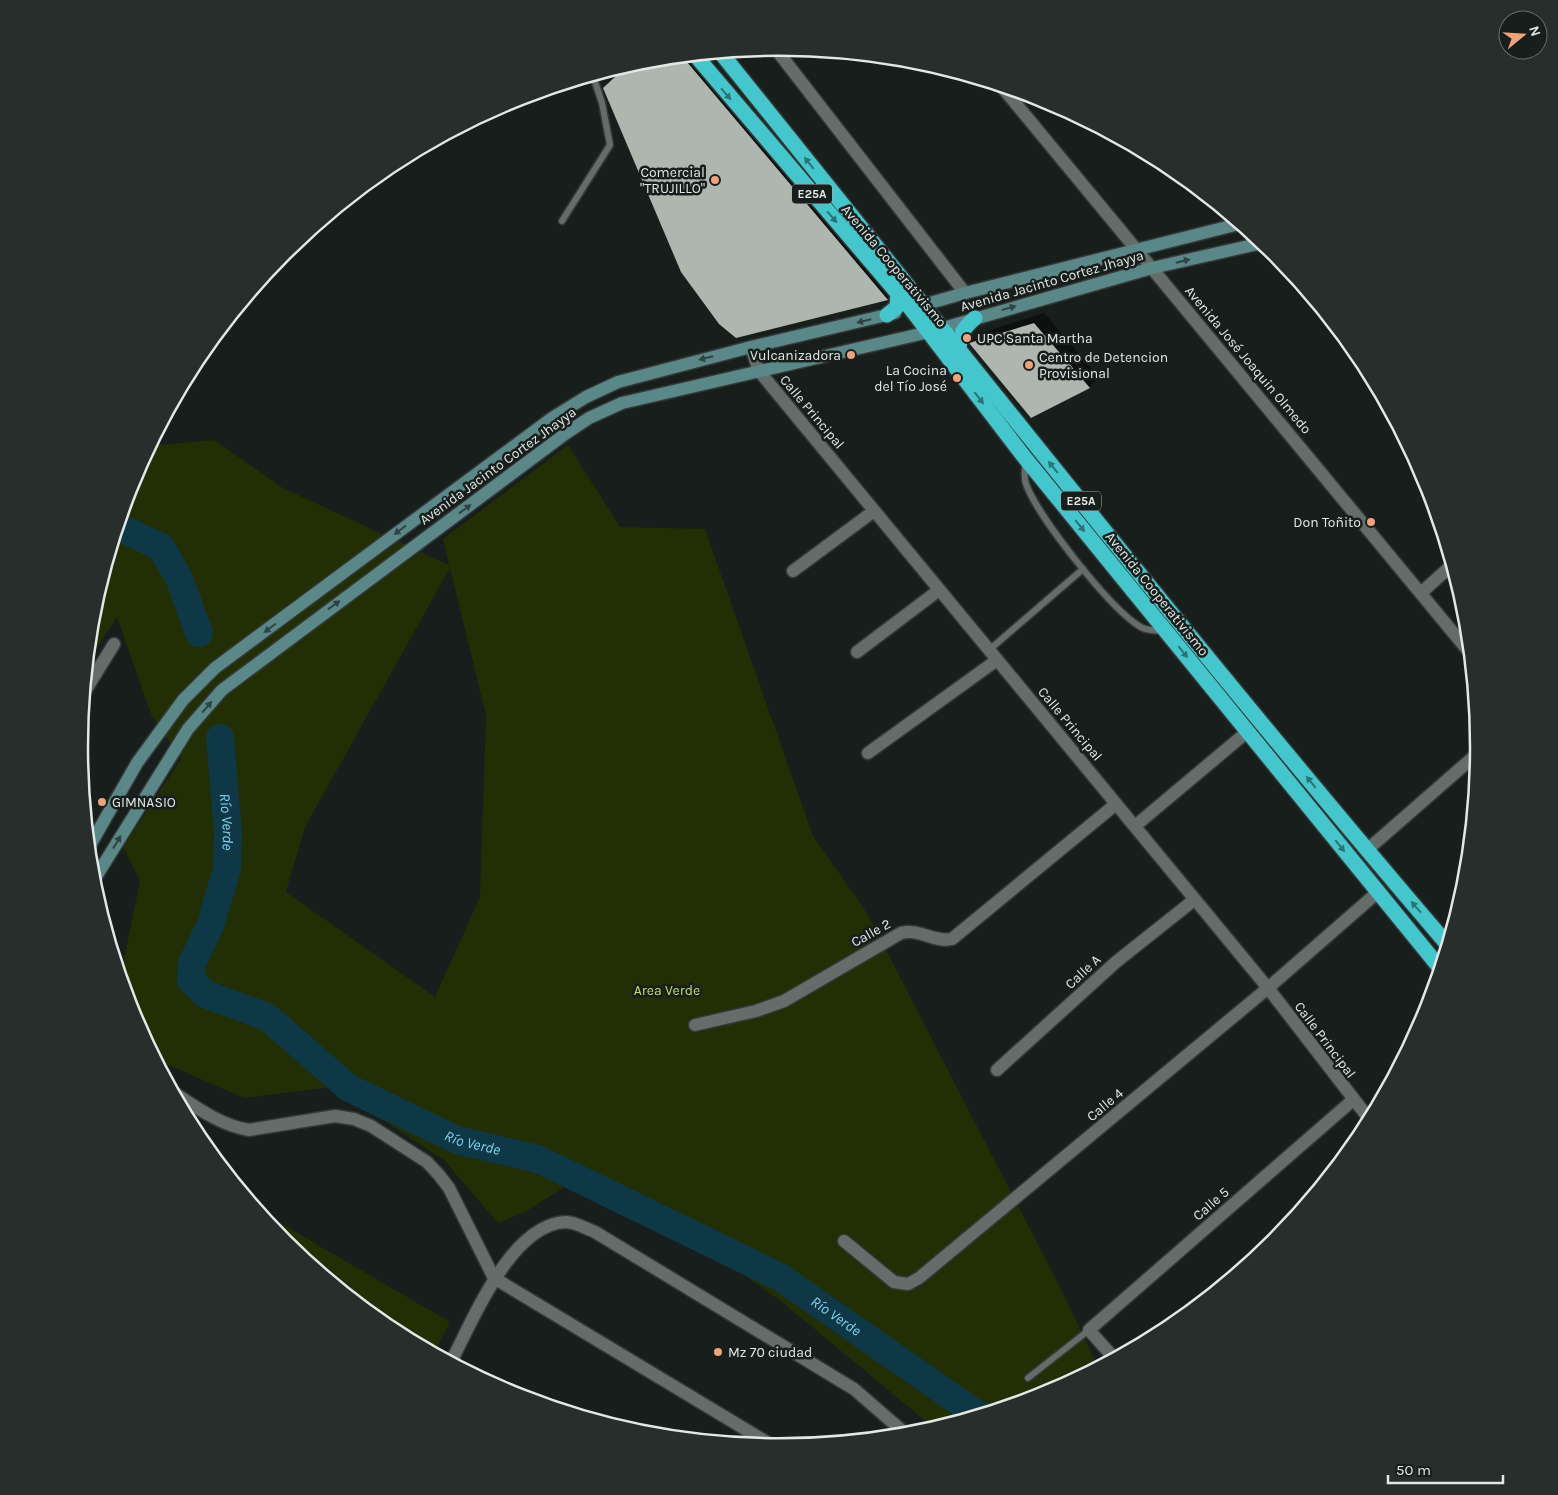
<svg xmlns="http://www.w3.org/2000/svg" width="1558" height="1495" font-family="Karla,sans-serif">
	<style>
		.green { fill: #222e03; fill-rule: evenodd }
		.shadow { fill: #0007 }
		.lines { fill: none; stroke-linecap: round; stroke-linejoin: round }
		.river { stroke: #0e3845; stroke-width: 28 }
		.building { fill: #afb6b0 }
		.lane-casing { stroke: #343938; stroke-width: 9 }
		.street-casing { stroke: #343938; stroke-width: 15 }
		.secondary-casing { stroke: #343938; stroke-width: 15 }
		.highway-casing { stroke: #343938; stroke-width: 18 }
		.lane { stroke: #646d6a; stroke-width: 6 }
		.street { stroke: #646d6a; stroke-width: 12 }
		.secondary { stroke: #5a8888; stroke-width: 12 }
		.highway { stroke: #43c7cd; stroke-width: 15 }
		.oneway { fill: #2d7274 }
		.oneway2 { fill: #2e4342 }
		.poi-dot { fill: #f0a378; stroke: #171e1c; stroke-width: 2 }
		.labels { text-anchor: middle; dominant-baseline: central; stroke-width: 5; stroke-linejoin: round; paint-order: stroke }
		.shield { fill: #171e1c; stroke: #a6abaa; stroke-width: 1 }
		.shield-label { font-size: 12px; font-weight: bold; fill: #e3e8e7 }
		.poi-label { font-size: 14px; fill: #e3e8e7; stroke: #171e1c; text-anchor: end }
		.street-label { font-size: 14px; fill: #e3e8e7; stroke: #171e1c }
		.park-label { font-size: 14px; fill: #bbe166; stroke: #171e1c }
		.water-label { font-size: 15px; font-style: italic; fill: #7ed3f3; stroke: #171e1c }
		.rim { fill: none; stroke: #e3e8e7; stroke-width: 2.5 }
	</style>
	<rect width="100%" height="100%" fill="#171e1c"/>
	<g class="green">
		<path d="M214,440L283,488L449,565L443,539L568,445L620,527L705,529L813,836L867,913L1063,1293L1098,1367L1047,1394L934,1428L782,1302L667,1220L579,1178L525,1212L498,1223L444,1160L332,1087L244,1098L155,1059L132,1015L118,970L122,969L140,881L123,847L181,759L151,714L117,617L87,662L93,611L132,479L150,446ZM450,568L486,715L480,897L435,997L286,892L305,827Z"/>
		<path d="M275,1220L450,1322L434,1353L390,1329L284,1242L269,1225Z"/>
	</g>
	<g class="shadow">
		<path d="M701,55L897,289L888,298L736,337L629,65L643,61Z"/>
		<path d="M1044,313L1099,377L1089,387L1032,417L971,343L981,333Z"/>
	</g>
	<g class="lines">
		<g class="river">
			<path d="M118,527L161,547L179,578L199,633"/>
			<path id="s1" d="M220,738L228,832L227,869L210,926L192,963L191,980L205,994L267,1017L349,1088L457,1140L538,1159L780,1277L978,1415"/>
		</g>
	</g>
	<g class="building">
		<path d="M683,57L687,62L888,300L736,338L719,324L681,272L603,88L628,65L643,61Z"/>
		<path d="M1034,323L1090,388L1031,418L969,343Z"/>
	</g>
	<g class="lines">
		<defs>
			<g id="lane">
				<path d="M562,221L610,145L602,103L593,76"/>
				<path d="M1025,461C1026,469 1023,476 1026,484C1038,517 1109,607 1139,626C1147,632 1155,629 1164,632"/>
				<path d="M989,650L1083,569"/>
				<path d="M1028,1378L1089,1330"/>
			</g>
			<g id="street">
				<path d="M775,48L965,293"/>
				<path d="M1002,87L1470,653"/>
				<path d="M751,347L759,371L1268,988L1370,1120"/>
				<path d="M793,571L874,511"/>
				<path d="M1422,592L1452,565"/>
				<path d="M857,652L939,590"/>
				<path d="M85,691L114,644"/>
				<path d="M868,753L997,660"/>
				<path d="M1135,826L1247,732"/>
				<path d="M1367,850L1478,753"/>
				<path d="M695,1025L756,1011L784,1001L901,933C919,928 934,943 952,939L1116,804"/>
				<path d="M997,1070L1116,962L1194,900"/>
				<path d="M173,1092C197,1108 220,1125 249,1130L335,1116L354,1119L371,1126L427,1162L439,1175L449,1188L494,1278L775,1447"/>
				<path d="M844,1241L894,1282L908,1284L919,1278L1268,988L1378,892"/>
				<path d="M1114,1358L1089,1330L1353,1100"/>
				<path d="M451,1362C473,1320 511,1224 566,1222C575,1222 587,1229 595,1232L854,1389L907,1435"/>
			</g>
			<g id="secondary">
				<path d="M916,307L965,293L1239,224"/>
				<path d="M89,847L137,763L183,700L215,668L552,418L586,397L618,382L751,347L895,313"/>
				<path d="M92,883L188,729L222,690L565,434L589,418L622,403L929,332L1152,268L1262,243"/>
			</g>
			<g id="highway">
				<path d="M721,53C961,351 1198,653 1447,944"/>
				<path d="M696,56L911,309L1025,458L1440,968"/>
				<path d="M887,315L897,307L898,293"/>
				<path d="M959,353C959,335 962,329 975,318"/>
			</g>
		</defs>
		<use href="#lane" class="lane-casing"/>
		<use href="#street" class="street-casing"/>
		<use href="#secondary" class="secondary-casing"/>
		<use href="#highway" class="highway-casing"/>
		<use href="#lane" class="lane"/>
		<use href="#street" class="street"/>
		<use href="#secondary" class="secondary"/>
		<use href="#highway" class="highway"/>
	</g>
	<defs><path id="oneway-solid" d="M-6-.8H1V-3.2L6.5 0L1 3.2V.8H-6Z" transform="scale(1.25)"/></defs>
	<g class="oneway">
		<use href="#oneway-solid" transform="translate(726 94) rotate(49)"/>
		<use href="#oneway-solid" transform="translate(809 163) rotate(-129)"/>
		<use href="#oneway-solid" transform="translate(832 217) rotate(49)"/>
		<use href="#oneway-solid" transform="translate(979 398) rotate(52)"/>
		<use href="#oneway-solid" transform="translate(1053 467) rotate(-129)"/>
		<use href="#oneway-solid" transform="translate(1080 526) rotate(51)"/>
		<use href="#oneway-solid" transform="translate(1183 652) rotate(51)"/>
		<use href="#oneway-solid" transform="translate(1311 782) rotate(-129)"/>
		<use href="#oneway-solid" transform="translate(1340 846) rotate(51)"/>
		<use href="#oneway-solid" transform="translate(1416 907) rotate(-131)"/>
	</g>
	<g class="oneway2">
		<use href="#oneway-solid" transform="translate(1183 261) rotate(-13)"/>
		<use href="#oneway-solid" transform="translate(1009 308) rotate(-16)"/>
		<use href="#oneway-solid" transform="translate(864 321) rotate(167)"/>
		<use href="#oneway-solid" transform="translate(706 358) rotate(166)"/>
		<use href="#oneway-solid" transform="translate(465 509) rotate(-36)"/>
		<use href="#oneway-solid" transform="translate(400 530) rotate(143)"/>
		<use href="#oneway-solid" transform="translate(334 605) rotate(-36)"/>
		<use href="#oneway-solid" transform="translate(270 628) rotate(143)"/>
		<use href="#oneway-solid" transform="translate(207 707) rotate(-49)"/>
		<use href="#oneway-solid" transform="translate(117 842) rotate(-59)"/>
	</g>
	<g class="poi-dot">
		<circle cx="715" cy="180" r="5"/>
		<circle cx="967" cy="338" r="5"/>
		<circle cx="851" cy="355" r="5"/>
		<circle cx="1029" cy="365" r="5"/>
		<circle cx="957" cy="378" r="5"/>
		<circle cx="1371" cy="522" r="5"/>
		<circle cx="102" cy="802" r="5"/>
		<circle cx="718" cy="1352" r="5"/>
	</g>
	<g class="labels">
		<g class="shield">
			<rect x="792" y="184.5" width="40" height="19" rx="4"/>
			<rect x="1061" y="491.5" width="40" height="19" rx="4"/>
		</g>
		<g class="shield-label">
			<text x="812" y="194">E25A</text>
			<text x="1081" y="501">E25A</text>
		</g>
		<g class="poi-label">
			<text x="705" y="172">Comercial<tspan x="705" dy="16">"TRUJILLO"</tspan></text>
			<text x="977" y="338" text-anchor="start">UPC Santa Martha</text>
			<text x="841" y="355">Vulcanizadora</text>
			<text x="1039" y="357" text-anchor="start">Centro de Detencion<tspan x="1039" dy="16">Provisional</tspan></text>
			<text x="947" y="370">La Cocina<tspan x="947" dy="16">del Tío José</tspan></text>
			<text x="1361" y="522">Don Toñito</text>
			<text x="112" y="802" text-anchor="start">GIMNASIO</text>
			<text x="728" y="1352" text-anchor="start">Mz 70 ciudad</text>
		</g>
		<g class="street-label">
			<text transform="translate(894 266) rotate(50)">Avenida Cooperativismo</text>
			<text transform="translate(1052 281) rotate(-16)">Avenida Jacinto Cortez Jhayya</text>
			<text transform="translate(1248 360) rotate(50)">Avenida José Joaquin Olmedo</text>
			<text transform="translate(812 412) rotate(50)">Calle Principal</text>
			<text transform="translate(498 466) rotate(-36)">Avenida Jacinto Cortez Jhayya</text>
			<text transform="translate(1157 594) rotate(51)">Avenida Cooperativismo</text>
			<text transform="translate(1070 724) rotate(50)">Calle Principal</text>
			<text transform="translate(871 933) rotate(-29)">Calle 2</text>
			<text transform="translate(1083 972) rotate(-43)">Calle A</text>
			<text transform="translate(1325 1040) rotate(53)">Calle Principal</text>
			<text transform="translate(1105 1105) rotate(-40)">Calle 4</text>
			<text transform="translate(1211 1204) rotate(-41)">Calle 5</text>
		</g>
		<g class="park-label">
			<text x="667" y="990">Area Verde</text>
		</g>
		<g class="water-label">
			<text stroke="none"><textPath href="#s1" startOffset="84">Río Verde</textPath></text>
			<text stroke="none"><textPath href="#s1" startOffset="579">Río Verde</textPath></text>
			<text stroke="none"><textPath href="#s1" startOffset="984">Río Verde</textPath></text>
		</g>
	</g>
	<path d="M0 0H1558V1495H0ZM88 747a691 691 0 1 1 1382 0a691 691 0 1 1-1382 0Z" fill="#272e2c" fill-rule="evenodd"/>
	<path class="rim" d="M88 747a691 691 0 1 1 1382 0a691 691 0 1 1-1382 0Z"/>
	<g transform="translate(1523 35) rotate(72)"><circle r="24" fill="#171e1c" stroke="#696f6d"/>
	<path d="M0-4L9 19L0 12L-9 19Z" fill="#f0a378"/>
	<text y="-8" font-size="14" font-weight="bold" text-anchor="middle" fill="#e3e8e7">N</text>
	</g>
	<path d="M1388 1475v8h115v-8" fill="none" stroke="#e3e8e7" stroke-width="2.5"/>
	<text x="1396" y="1475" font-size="15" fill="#e3e8e7" stroke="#171e1c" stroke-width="4" paint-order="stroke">50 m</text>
</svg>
